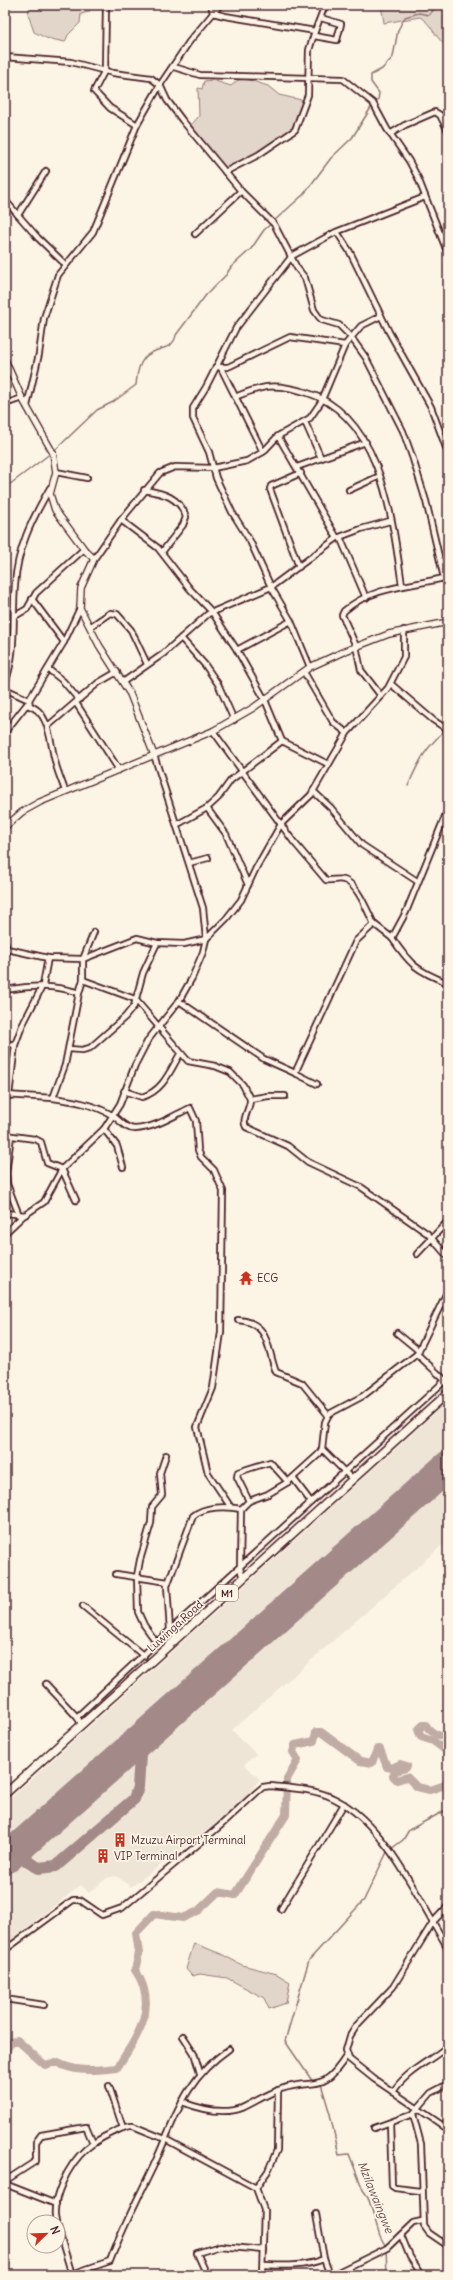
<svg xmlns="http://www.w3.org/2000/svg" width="453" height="2280" font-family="Delius,sans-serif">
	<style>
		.built { fill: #eee5d7 }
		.green { fill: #e2d5ca; stroke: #967a7a }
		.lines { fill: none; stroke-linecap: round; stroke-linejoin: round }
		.stream { stroke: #917474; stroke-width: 1.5 }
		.river { stroke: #c0aca5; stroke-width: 8 }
		.taxiway { stroke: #a38a88; stroke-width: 12 }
		.runway { stroke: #a38a88; stroke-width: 31 }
		.minor-casing { stroke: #4a1f2b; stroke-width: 8 }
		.tertiary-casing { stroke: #4a1f2b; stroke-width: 8 }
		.trunk-casing { stroke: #4a1f2b; stroke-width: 10 }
		.minor { stroke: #fcf5e5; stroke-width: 4.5 }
		.tertiary { stroke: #fcf5e5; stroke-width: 5.5 }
		.trunk { stroke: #fcf5e5; stroke-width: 7 }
		.labels { text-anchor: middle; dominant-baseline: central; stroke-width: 3.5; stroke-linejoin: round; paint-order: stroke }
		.shield { fill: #fcf5e5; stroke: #7f5f63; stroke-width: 1 }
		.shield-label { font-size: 10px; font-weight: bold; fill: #4a1f2b }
		.poi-label { font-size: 11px; fill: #4a1f2b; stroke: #fcf5e5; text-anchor: start }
		.street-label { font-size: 11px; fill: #4a1f2b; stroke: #fcf5e5 }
		.water-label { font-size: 12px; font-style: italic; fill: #6d4950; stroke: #fcf5e5 }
	</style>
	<rect width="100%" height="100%" fill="#fcf5e5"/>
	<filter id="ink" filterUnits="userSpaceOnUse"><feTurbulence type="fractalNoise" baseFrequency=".025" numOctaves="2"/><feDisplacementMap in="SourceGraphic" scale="8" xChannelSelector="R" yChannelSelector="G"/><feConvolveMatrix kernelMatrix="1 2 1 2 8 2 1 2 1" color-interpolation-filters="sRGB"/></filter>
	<g filter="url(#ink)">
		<path class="built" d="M448,1401V1540L232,1730L256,1754L244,1765L260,1779L234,1811L131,1887L116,1876L107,1878L89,1893L81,1885L5,1945V1803Z"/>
		<g class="green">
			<path d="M30,5H87L91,7L89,12L81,14L80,23L68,35L65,42L46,38L34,32L28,14Z"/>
			<path d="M381,5H448V47C435,39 433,25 420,17L384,23Z"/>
			<path d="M246,79L268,86L279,95L306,101L294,129L272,145L226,169L191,125L199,116L198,88L202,89L204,81L212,80L231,86L238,80Z"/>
			<path d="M194,1943L221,1954L242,1965L277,1974L290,1982L286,2003L269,2009L264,1998L227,1978L200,1974L192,1976L186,1969Z"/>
		</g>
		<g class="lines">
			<g class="stream">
				<path d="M375,103L378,100L379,93L371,82V75L382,69L393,57L398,30L405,17L419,13L429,15L438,5"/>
				<path d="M54,451L97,410L113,402L136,385C139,336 172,359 176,335L206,295L226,275L231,267L251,249L264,230L304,194L331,158L352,138L372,106"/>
				<path d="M5,488L51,453"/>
				<path d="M408,786C420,758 426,748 448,727"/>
				<path d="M313,2082L285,2041L309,1960L364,1900L387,1852L403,1840L409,1830L448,1809"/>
				<path d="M321,2084L330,2114L339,2155L349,2154L363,2190L368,2197L380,2236L386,2247L387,2275"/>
			</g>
			<g class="river">
				<path d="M448,1734L444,1737C437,1735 429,1732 426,1725H423L418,1730L421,1737L433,1741L448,1752"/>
				<path d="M5,2053L11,2042L17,2040L45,2065L56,2062C75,2073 96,2070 117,2068C137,2037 160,2006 135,1970L139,1953L136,1933L154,1914L183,1918L198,1911L218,1892L235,1895L286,1815L287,1779L298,1760L293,1752L295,1745L314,1741L316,1732H321L360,1761L372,1763L377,1749H380L387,1767L392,1768L400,1764L407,1766L406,1768L396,1771L393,1776L397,1780L407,1777L417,1787L430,1790L445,1785L448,1780"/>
			</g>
			<g class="taxiway">
				<path d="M119,1758L131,1756L139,1760"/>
				<path d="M27,1840L25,1852L28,1862L39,1868L56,1866L134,1799L138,1787L141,1739"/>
			</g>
			<path class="runway" d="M8,1857L448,1466"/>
			<defs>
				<g id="minor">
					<path d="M106,5L105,70L94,91L110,108L137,125"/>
					<path d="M211,5L213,13L225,16L315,31L309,50L308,95L295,130L258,155L225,172"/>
					<path d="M315,31L325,5"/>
					<path d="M314,36L337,40L341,24L321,18"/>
					<path d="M5,57L71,62L113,73L151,78L160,85L167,100L182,120L241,191L274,224L297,268L305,278L314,310L319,317L322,320L339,325L351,337L366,358L403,431L413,459L426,501L444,578L448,584"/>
					<path d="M174,67L200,75L343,79L373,103L387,129L409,161L418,178L448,254"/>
					<path d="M390,134L405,125L435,112L440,115L448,131"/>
					<path d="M5,200L38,238L66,265"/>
					<path d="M18,215L46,171"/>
					<path d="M337,232L350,252L389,332L431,407L448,453"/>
					<path d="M195,234L241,191"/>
					<path d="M216,367H228L290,337L345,345"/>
					<path d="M221,368L263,452"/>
					<path d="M235,397C264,385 275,383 305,392C382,415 392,518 402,585"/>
					<path d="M5,404L22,398"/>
					<path d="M27,406L39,354L44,318L58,275L93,232L137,125L160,85L189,42L220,5"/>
					<path d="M305,422L321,458"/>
					<path d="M278,436L337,538"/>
					<path d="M297,467L366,442"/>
					<path d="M56,472L87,478"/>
					<path d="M144,490C163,493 180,497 186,517L183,525L162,552"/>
					<path d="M349,490L380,476"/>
					<path d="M121,520L158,548L190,589L212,612L237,650L265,700L282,741L328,764"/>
					<path d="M340,537L366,598"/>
					<path d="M94,559L121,520L160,473L175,467L213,468L247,461L263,452L278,436L310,418L321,402L345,345L361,326L381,316"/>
					<path d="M299,567L270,489L271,486L301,473"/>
					<path d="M32,599L64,642"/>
					<path d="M15,616L27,609L36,593L84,549"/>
					<path d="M91,626L110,613L117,614L131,630L147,664"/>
					<path d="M181,638L205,665L218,684L234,720"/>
					<path d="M237,650L291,621"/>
					<path d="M310,667L291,621L271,587L250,541L232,512L216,478L209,452L193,418V408L206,387L236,328L292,256L336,232L425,197"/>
					<path d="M48,669L63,681L79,700"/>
					<path d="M304,672L333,722L347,733"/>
					<path d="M123,682L163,654L208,614L271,587L337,538L361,529L390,521"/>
					<path d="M5,683C17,651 12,619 15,585C17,549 32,519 50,488"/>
					<path d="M391,684L433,720L448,730"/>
					<path d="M5,689L29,700"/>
					<path d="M381,696L361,670L356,646L342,615L344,611C371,587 410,586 444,578"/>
					<path d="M76,703L119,770"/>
					<path d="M27,705C50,710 50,743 55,761C57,771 62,781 65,791"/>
					<path d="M30,706L29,700L64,642L80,608"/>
					<path d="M48,726L98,683L117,672"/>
					<path d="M5,732L27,704"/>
					<path d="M154,755L203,908L206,939L226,919L241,900L256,868L281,824L311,795L347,733L388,688L404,657V630"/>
					<path d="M313,791L331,808L362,845L417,881"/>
					<path d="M207,808L226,834L248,885"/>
					<path d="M178,824L207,808L218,798L231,780L282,741"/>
					<path d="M189,863L208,858"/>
					<path d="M374,924L392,938L406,912L448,809"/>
					<path d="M392,938C410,965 417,971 448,983"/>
					<path d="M5,943L7,949L5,956"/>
					<path d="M83,959L94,932"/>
					<path d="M83,980L135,999L188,1061L215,1066L230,1072L243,1085L250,1099L268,1096H285"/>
					<path d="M5,990C31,986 53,984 79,993"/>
					<path d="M179,1001L264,1059L295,1073L356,941L374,924C368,913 358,884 344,880C338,878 332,881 326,880L293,841L213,731"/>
					<path d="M5,1043L15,1045"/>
					<path d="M69,1049L82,1050L90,1048L125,1017L134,1006L143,973L157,943"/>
					<path d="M295,1073L317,1084"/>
					<path d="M124,1091L142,1097C163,1091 170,1071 180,1054"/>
					<path d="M5,1095L53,1098L65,1065L79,993L83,980V959L48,958L7,949"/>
					<path d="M9,1096L15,1045L22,1026L43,985L48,958"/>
					<path d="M53,1098C74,1101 93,1104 112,1115C120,1120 125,1129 135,1129C155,1128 173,1116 190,1108L196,1121L198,1150L201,1157L214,1170L223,1191L221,1332L213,1388L197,1427L208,1473L230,1506"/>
					<path d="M250,1099C251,1108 241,1118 246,1127L288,1146L308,1162L361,1187L428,1234L448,1257"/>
					<path d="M104,1129L117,1146L123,1167"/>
					<path d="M5,1135L35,1139L41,1142L47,1163L62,1169L76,1200"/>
					<path d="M11,1136L6,1173L7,1184L19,1215"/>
					<path d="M5,1213L25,1215L44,1202L62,1169L104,1129L120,1104L135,1065L148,1040L179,1001L192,978L203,952L206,939L184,944L157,943L137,938L83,959"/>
					<path d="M5,1233L24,1215"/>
					<path d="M417,1254L448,1221"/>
					<path d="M238,1320C270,1322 267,1349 276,1372L302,1383L328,1415"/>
					<path d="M397,1333L419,1351"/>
					<path d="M417,1354L448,1383"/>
					<path d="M322,1449L352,1479"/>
					<path d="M293,1478L311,1502"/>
					<path d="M249,1501L237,1477L238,1472L270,1462L288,1482"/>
					<path d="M241,1509L240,1568L243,1579"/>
					<path d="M116,1574L168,1582"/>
					<path d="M83,1606L144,1656"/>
					<path d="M177,1639L170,1630L167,1586L193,1516C204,1506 227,1506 241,1509L249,1501L268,1494L288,1482L319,1454L322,1449L325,1422L329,1414L363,1396L417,1354L448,1290"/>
					<path d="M157,1643L144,1625L138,1612L137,1576L140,1560L151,1523L152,1507L162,1495L160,1473L166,1455"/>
					<path d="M46,1684L77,1717"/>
					<path d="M82,1725L77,1717L170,1630L448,1378"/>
					<path d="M448,1906L433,1922L393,1987L357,2025L350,2036L346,2050L349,2059L374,2079L448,2129"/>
					<path d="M281,1909L344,1804"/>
					<path d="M5,1950L73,1900H80L102,1915L122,1908L220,1826L257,1792L263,1787L270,1786C292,1788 316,1789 335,1799C387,1825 419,1901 448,1948"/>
					<path d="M5,1999L44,2005"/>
					<path d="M183,2036L194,2053L200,2073"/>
					<path d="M448,2084L431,2093L413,2114L421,2144L424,2226L429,2233L448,2246"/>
					<path d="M109,2086L123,2128"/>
					<path d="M393,2092C406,2071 429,2062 448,2046"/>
					<path d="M182,2102C200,2109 223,2115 242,2108C255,2102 267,2094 281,2089C317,2077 321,2096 347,2055"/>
					<path d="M390,2123L392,2186L395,2188L421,2191"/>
					<path d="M442,2126L448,2121"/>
					<path d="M374,2128L413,2114"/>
					<path d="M5,2181L36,2161V2142L41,2135L86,2127L93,2143"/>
					<path d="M5,2184L56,2204"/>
					<path d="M256,2188L268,2171L277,2150L278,2090"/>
					<path d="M316,2214L324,2259L330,2275"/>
					<path d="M56,2222C50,2199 69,2164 86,2149C94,2142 103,2137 112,2133C119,2130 125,2125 133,2126L165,2139L256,2188L264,2210L262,2275"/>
					<path d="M58,2228L72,2275"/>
					<path d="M401,2235L410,2257L422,2275"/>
					<path d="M263,2265C285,2266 303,2267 324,2259"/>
					<path d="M72,2274L110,2261C122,2229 138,2198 153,2167C176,2118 182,2082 229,2049"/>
					<path d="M207,2275L197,2253L220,2246L263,2250"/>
					<path d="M332,2275L387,2248L413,2223L422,2221"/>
				</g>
				<g id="tertiary">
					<path d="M5,360L22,398L53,453L56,472L50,494L55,510L84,549L94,559L81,588L80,608L99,645L130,694L154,755"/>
					<path d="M5,827L22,812L40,802L213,731L253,708L310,667L345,651L389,634L448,622"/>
				</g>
				<path id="trunk" d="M5,1794L448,1393"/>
			</defs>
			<use href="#minor" class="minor-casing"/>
			<use href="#tertiary" class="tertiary-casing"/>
			<use href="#trunk" class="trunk-casing"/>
			<use href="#minor" class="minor"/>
			<use href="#tertiary" class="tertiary"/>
			<use href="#trunk" class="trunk"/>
		</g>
	</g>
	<defs>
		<symbol id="temple-bare" viewBox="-9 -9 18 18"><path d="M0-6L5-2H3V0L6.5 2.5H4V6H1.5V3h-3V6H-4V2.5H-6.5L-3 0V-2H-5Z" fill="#c8321e" stroke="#fcf5e5" stroke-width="2.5" paint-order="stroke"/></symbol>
		<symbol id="building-bare" viewBox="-9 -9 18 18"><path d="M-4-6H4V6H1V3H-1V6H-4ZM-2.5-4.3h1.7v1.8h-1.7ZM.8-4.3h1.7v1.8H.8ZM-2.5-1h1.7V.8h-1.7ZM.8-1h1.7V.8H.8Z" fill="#c8321e" stroke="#fcf5e5" stroke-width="2.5" paint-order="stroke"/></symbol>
	</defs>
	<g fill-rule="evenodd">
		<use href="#temple-bare" x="236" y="1268" width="20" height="20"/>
		<use href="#building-bare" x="110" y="1830" width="20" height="20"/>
		<use href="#building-bare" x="93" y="1846" width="20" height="20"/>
	</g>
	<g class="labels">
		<rect class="shield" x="216" y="1585" width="22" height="16" rx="3"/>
		<g class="shield-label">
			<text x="227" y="1593">M1</text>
		</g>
		<g class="poi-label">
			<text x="257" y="1278">ECG</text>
			<text x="131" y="1840">Mzuzu Airport Terminal</text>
			<text x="114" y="1856">VIP Terminal</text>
		</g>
		<g class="street-label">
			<text transform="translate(175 1626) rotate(-42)">Luwinga Road</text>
		</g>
		<g class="water-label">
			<text transform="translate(376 2197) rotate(68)">Mzilawaingwe</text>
		</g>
	</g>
	<rect width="453" height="2280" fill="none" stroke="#fcf5e5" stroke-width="20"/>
	<rect x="10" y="10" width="433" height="2260" fill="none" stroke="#4a1f2b" stroke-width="1.5" filter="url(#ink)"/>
	<g transform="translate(46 2234) rotate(67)"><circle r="19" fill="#fcf5e5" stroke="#b59f9b"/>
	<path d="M0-3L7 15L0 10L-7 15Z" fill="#c8321e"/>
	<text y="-6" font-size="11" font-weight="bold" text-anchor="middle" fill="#4a1f2b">N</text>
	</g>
</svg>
